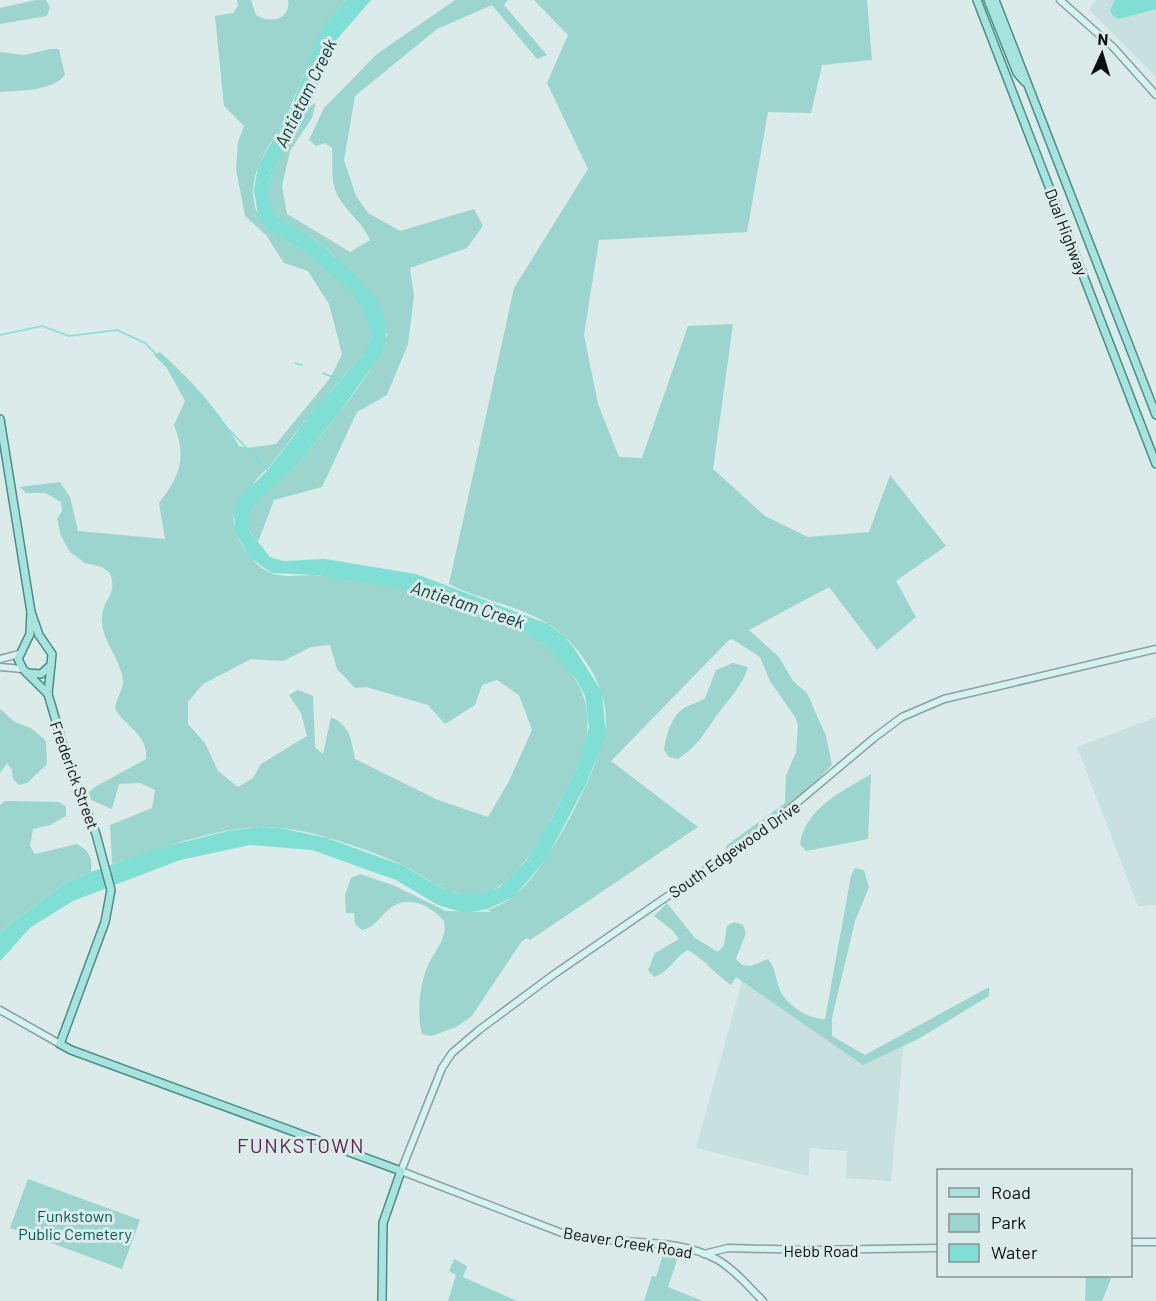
<svg xmlns="http://www.w3.org/2000/svg" width="1156" height="1301" font-family="Barlow,sans-serif">
	<style>
		.built { fill: #c8e1de }
		.green { fill: #9cd5ce; fill-rule: evenodd }
		.water { fill: #7fdfd5 }
		.lines { fill: none; stroke-linecap: round; stroke-linejoin: round }
		.stream { stroke: #7fdfd5; stroke-width: 1.5 }
		.secondary-casing { stroke: #909f9d; stroke-width: 9 }
		.primary-casing { stroke: #4b8e87; stroke-width: 10 }
		.secondary { stroke: #d4f2ee; stroke-width: 6 }
		.primary { stroke: #a8e4de; stroke-width: 7 }
		.labels { text-anchor: middle; dominant-baseline: central; stroke-width: 6; stroke-linejoin: round; paint-order: stroke }
		.street-label { font-size: 16px; fill: #0a0f0f; stroke: #dbebe9 }
		.park-label { font-size: 16px; fill: #005b54; stroke: #dbebe9 }
		.water-label { font-size: 18px; font-style: italic; fill: #0a3936; stroke: #dbebe9 }
		.quarter-label { font-size: 20px; letter-spacing: 1.5px; fill: #5d2550; stroke: #dbebe9 }
	</style>
	<rect width="100%" height="100%" fill="#dbebe9"/>
	<g class="built">
		<path d="M1096,0H1156V77L1089,10Z"/>
		<path d="M1156,717V905L1138,906L1077,747Z"/>
		<path d="M743,978L862,1063L904,1040L891,1181L846,1178L847,1151L810,1148L808,1176L696,1148Z"/>
	</g>
	<g class="green">
		<path d="M36,0H46L50,7L47,16L0,24V8Z"/>
		<path d="M237,0H251L256,15C270,24 291,20 288,0H347C321,25 304,75 290,108C280,132 261,152 255,177C246,220 272,231 302,250C329,268 372,299 372,336C372,351 354,366 344,376C318,403 295,433 272,464C266,471 258,476 253,484C245,494 240,508 233,519C237,541 250,564 271,573C283,578 301,575 313,575C340,577 369,582 396,587C416,591 436,600 456,607C481,615 507,621 530,634C543,642 555,653 565,665C603,710 587,754 561,800C549,823 537,848 520,867C506,883 493,894 472,895C446,897 427,877 406,867C374,851 315,831 281,828C223,823 166,848 112,864L110,825L152,808L155,790L140,783L119,784L112,809L91,800L89,792L95,787L146,759C149,734 123,726 115,708C116,699 123,690 123,681C121,658 100,640 102,617C103,598 118,595 110,573L102,567L85,563L70,552L61,536L57,519L62,511L61,502L45,493H26L20,487L60,482L70,497L78,531L165,539L159,503C180,476 187,457 174,425L185,401L167,368L154,355L160,352C192,381 218,409 239,446L247,448L276,444L331,377L342,354L329,304L308,271L284,263L266,235L245,216L236,169L238,142L244,126L224,106L215,16L233,13L238,6ZM330,645L337,669L355,688L366,687L428,705L445,724L475,705L482,685L497,680L519,695L532,730L509,781L488,817L438,800L355,759C351,740 351,726 331,717L323,754L315,747L313,696L298,690L289,695L301,713L307,736L261,764L253,778L238,787L218,771L205,743L188,724V702L203,684L251,659L283,661L311,647Z"/>
		<path d="M455,0H508L504,5L547,55L537,59L492,5L437,29L355,96L344,160L356,196L368,213L400,231L474,209L483,226L467,248L410,268L414,296L408,344L387,395L357,412L322,487L274,500L258,542C251,534 245,524 249,513C257,493 283,480 297,464C320,438 381,365 387,334C370,308 349,266 325,248C310,236 286,229 275,214C267,204 268,190 271,178C277,151 300,131 310,106L316,103L312,118L290,151L282,186L287,214L350,252L370,240C362,220 339,207 334,186C331,175 333,161 332,148L325,143L316,146L309,140L324,108L377,54Z"/>
		<path d="M534,0H867L872,60L822,65L811,113L768,112L747,232L599,240L584,335L598,404L619,457L642,458L688,326L733,324L713,469L765,516L808,537L869,532L890,475L946,546L896,581L916,617L877,650L829,587L749,630L779,657L793,681L807,693L826,736L832,765C803,794 763,837 724,851L727,845L785,803L786,776L796,752L798,725L795,717L770,681L760,657L732,639L728,641L611,761L698,827L530,940L527,938L522,941L471,1017L456,1027L431,1036L422,1034C417,1015 419,987 427,968C433,952 448,940 444,921C429,904 406,893 387,911C378,919 374,928 362,930L355,924L354,913H346L345,895L351,878L360,874L395,886L446,911L491,912L488,910C497,906 506,903 513,897C547,872 603,763 606,722C607,690 587,658 565,637C535,607 485,603 449,584L514,288L588,169L547,83L568,35Z"/>
		<path d="M50,49H59L65,75C51,92 20,90 0,92V52L24,55Z"/>
		<path d="M733,663L748,667C742,686 732,695 721,710C705,730 702,743 678,759L669,757L664,750C666,736 671,716 684,708C691,704 698,703 705,698L716,670Z"/>
		<path d="M0,709L15,722L31,728L46,741L47,764L27,783L19,785L13,779L12,770L7,763L0,773Z"/>
		<path d="M871,774L868,839L806,851L800,844C806,807 842,792 871,774Z"/>
		<path d="M5,801L59,802L66,807V816L50,825L33,829L30,846L35,854L77,844C89,851 93,858 91,872L65,883L0,932V805Z"/>
		<path d="M855,868L864,870L869,887L855,921L832,1018V1036L865,1055L989,987V996L918,1039L863,1065L736,977L731,985C715,974 705,960 688,950C674,957 671,971 654,977L648,970L655,953L679,939L672,930L654,916L667,903L695,938L718,952L724,945L727,926L734,922L743,925L746,933L736,959L742,965L751,966L768,959C776,968 775,979 780,990C786,1005 810,1020 825,1019L851,876Z"/>
		<path d="M28,1179L140,1220L122,1269L10,1228Z"/>
		<path d="M665,1248L680,1251L668,1287L703,1301H644L652,1276L656,1277Z"/>
		<path d="M454,1259L467,1266L463,1277L517,1301H448L456,1275L449,1271Z"/>
		<path d="M1086,1276H1109L1111,1279L1102,1301H1085Z"/>
	</g>
	<g class="water">
		<path d="M347,0H371L332,45L304,122L286,145L271,176L269,200L276,216L324,247L355,275L378,301L385,318L386,342L381,354L339,413L297,465L256,502L249,513L250,532L270,557L283,561L325,559L416,574L548,624L564,636L574,648L602,692L606,736L585,786L547,858L514,897L488,909L464,913L438,905L396,880L312,850L250,845L180,860L73,901L31,927L0,961V932L65,883L91,872L155,849L228,831L260,827L281,828L327,838L404,866L441,888L457,894L484,893L500,887L526,861L553,816L577,768L589,727L585,696L576,679L544,644L528,633L487,616L399,588L316,575L272,573L250,558L235,531L234,509L242,495L268,470L318,404L364,355L372,337L366,315L351,291L302,250L270,231L263,223L258,215L254,190L258,166L290,110L317,40L327,21Z"/>
		<path d="M1115,0H1156V9L1119,19L1113,16L1110,10Z"/>
	</g>
	<g class="lines">
		<g class="stream">
			<path d="M0,335L42,326L69,336L117,330L145,343L268,470"/>
			<path d="M295,363L302,365"/>
			<path d="M323,373L341,381"/>
		</g>
		<defs>
			<g id="secondary">
				<path d="M1060,0L1113,47L1156,95"/>
				<path d="M0,659L19,654"/>
				<path d="M0,667L23,669"/>
				<path d="M0,1010L60,1044"/>
				<path d="M1130,1242H1156"/>
				<path d="M704,1254L728,1248L807,1250L938,1248"/>
				<path d="M763,1301C749,1287 735,1270 718,1260C672,1234 611,1247 562,1233L401,1171L442,1068L452,1053L479,1030L553,975L768,827L874,738L902,717L944,699L1156,649"/>
			</g>
			<g id="primary">
				<path d="M977,0L1156,464"/>
				<path d="M988,0L1017,73L1025,82"/>
				<path d="M995,0L1156,415"/>
				<path d="M0,419L31,612L30,634L18,659L23,669L48,694"/>
				<path d="M31,612L39,635L52,654L48,694L68,762L96,834L111,890L105,922L60,1044L71,1050L401,1171L383,1223L382,1301"/>
				<path d="M27,673L41,674L51,665"/>
			</g>
		</defs>
		<use href="#secondary" class="secondary-casing"/>
		<use href="#primary" class="primary-casing"/>
		<use href="#secondary" class="secondary"/>
		<use href="#primary" class="primary"/>
	</g>
	<g class="labels">
		<g class="street-label">
			<text transform="translate(1067 232) rotate(69)">Dual Highway</text>
			<text transform="translate(75 775) rotate(70)">Frederick Street</text>
			<text transform="translate(734 849) rotate(-35)">South Edgewood Drive</text>
			<text transform="translate(628 1242) rotate(9)">Beaver Creek Road</text>
			<text x="821" y="1250">Hebb Road</text>
		</g>
		<g class="park-label">
			<text x="75" y="1215">Funkstown<tspan x="75" dy="18">Public Cemetery</tspan></text>
		</g>
		<g class="water-label">
			<text transform="translate(305 93) rotate(-64)">Antietam Creek</text>
			<text transform="translate(468 604) rotate(18)">Antietam Creek</text>
		</g>
		<g class="quarter-label">
			<text x="301" y="1145">FUNKSTOWN</text>
		</g>
	</g>
	<rect x="937" y="1169" width="195" height="108" fill="#dbebe9" stroke="#879392" stroke-width="1.5"/>
	<rect x="949" y="1188" width="30" height="9" fill="#a8e4de" stroke="#879392" stroke-width="1.5"/>
	<text x="991" y="1199" font-size="18" fill="#0a0f0f">Road</text>
	<rect x="949" y="1214" width="30" height="18" fill="#9cd5ce" stroke="#879392" stroke-width="1.5"/>
	<text x="991" y="1229" font-size="18" fill="#0a0f0f">Park</text>
	<rect x="949" y="1244" width="30" height="18" fill="#7fdfd5" stroke="#879392" stroke-width="1.5"/>
	<text x="991" y="1259" font-size="18" fill="#0a0f0f">Water</text>
	<g transform="translate(1102 54) rotate(4)" stroke="#dbebe9" stroke-width="4.5" paint-order="stroke">
	<path d="M0-4.5L10 22L0 15L-10 22Z" fill="#0a0f0f"/>
	<text y="-9" font-size="16" font-weight="bold" text-anchor="middle" fill="#0a0f0f">N</text>
	</g>
</svg>
